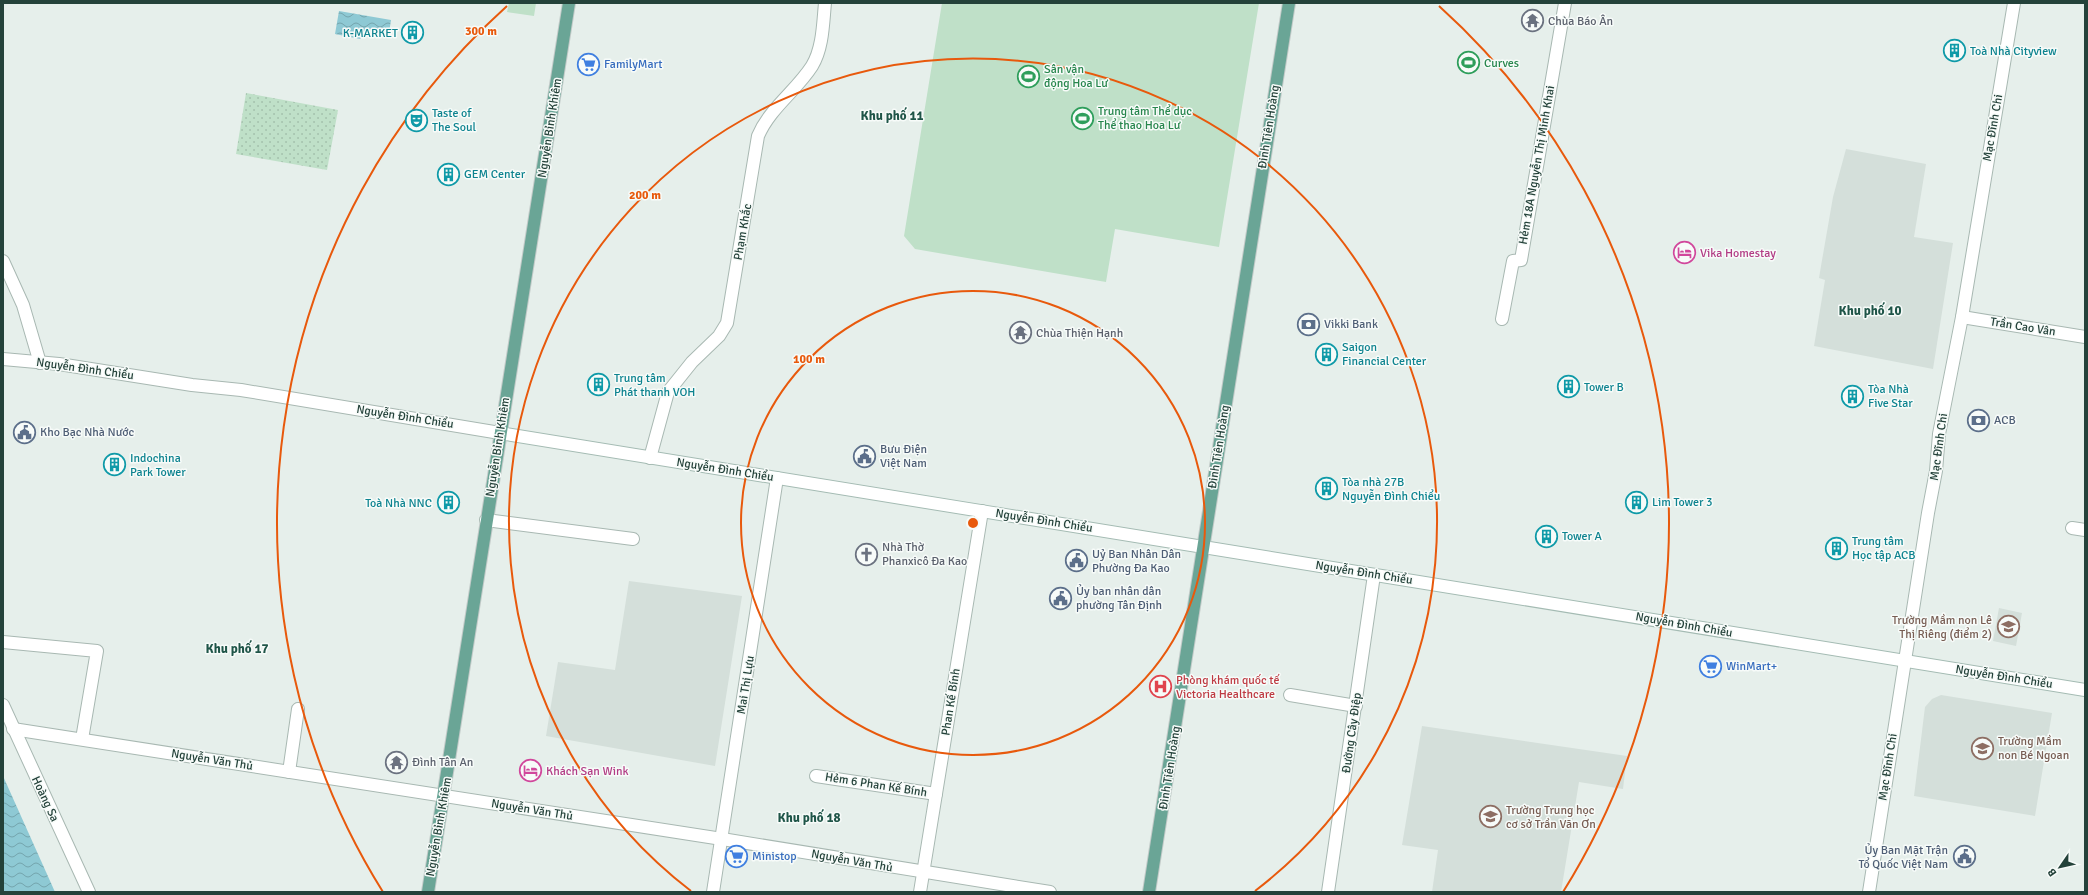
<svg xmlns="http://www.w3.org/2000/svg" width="2088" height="895" font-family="Signika,sans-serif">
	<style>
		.built { fill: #d4dfda }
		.park { fill: url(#park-dots) }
		.pitch { fill: #bfe0c8 }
		.water { fill: url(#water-waves) }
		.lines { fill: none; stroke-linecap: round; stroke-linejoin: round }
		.minor-casing { stroke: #a8b8b2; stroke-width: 14 }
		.tertiary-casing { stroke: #a8b8b2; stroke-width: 14 }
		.secondary-casing { stroke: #a4bbb3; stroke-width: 14 }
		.primary-casing { stroke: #c2cac8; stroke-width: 14 }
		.minor { stroke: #fff; stroke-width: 12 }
		.tertiary { stroke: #fff; stroke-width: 12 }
		.secondary { stroke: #fff; stroke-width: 12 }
		.primary { stroke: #6aa596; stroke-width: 12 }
		.ring { fill: none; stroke: #e8590c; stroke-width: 2 }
		.labels { text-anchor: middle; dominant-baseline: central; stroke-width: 3; stroke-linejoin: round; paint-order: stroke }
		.worship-label { font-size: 12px; fill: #5b616d; stroke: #f7fbf9; text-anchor: start }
		.culture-label { font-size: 12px; fill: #0d838f; stroke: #f7fbf9; text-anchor: start }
		.leisure-label { font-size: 12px; fill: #27864d; stroke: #f7fbf9; text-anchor: start }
		.shop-label { font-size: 12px; fill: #366cbe; stroke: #f7fbf9; text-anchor: start }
		.street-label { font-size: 12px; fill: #24423a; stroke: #f7fbf9 }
		.hotel-label { font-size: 12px; fill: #b23c85; stroke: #f7fbf9; text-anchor: start }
		.service-label { font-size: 12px; fill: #4e5e75; stroke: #f7fbf9; text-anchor: start }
		.education-label { font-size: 12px; fill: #785e54; stroke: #f7fbf9; text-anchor: start }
		.health-label { font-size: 12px; fill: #be3a42; stroke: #f7fbf9; text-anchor: start }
		.neighbourhood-label { font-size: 13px; font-weight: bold; fill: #1f5548; stroke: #f7fbf9 }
		.centre { fill: #e8590c; stroke: #f7fbf9; stroke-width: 2 }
		.ring-label { font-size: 12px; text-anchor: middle; font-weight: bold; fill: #e8590c; stroke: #f7fbf9; stroke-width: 3; stroke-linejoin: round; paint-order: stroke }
	</style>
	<defs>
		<pattern id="park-dots" width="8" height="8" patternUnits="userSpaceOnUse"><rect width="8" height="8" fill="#bfe0c8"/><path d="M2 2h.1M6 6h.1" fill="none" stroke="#a4c1ad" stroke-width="1.8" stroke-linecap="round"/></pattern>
		<pattern id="water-waves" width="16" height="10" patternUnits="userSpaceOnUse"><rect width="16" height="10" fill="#8ec9d4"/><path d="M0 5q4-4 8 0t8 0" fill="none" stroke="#74a5ad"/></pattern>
	</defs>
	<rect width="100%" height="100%" fill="#e6efeb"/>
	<g class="built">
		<path d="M1846,149L1926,164L1914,237L1953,243L1933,369L1814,346L1825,280L1819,278L1821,266L1833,197Z"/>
		<path d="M629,581L742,596L715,766L546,736L558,662L615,670Z"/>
		<path d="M1999,608L2022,613L2016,646L1993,641Z"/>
		<path d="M1941,695L2052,713L2035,816L1914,796L1925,707L1932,699Z"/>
		<path d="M1422,726L1627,756L1623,789L1579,782L1561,892H1432L1438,850L1402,845Z"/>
	</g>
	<path class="park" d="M246,93L338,110L327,170L236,154Z"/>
	<g class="pitch">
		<path d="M509,3H536L534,16L507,12Z"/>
		<path d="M942,3H1259L1219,247L1115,229L1106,282L915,249L904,236Z"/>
	</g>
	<g class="water">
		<path d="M339,11L391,20L389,33L370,29L360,39L335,34Z"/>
		<path d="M3,776L55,892H3Z"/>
	</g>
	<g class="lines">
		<defs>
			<g id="minor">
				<path d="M3,261L23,305L40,363"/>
				<path d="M1502,319L1513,261L1521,260L1565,3"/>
				<path d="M650,458L668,392L692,362L719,336L727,323L758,136C770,108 796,91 812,66C823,48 823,23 825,3"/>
				<path d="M486,520L633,539"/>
				<path d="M2072,528L2085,530"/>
				<path d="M3,642L97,651L82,739"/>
				<path d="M1290,695L1356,706"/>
				<path d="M13,729L722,839L1050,892"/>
				<path d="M289,772L298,709"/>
				<path d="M816,776L936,794"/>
				<path d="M713,892L777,478"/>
				<path d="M920,892L982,511"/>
				<path d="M1328,892L1374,575"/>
			</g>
			<g id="tertiary">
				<path d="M1962,317L2085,337"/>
				<path d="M3,359L59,364L192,385L241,390L500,433"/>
				<path d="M3,705L89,892"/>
				<path d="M1869,892L1928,513L1936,471L1939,434L1962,317L2014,3"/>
			</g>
			<path id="secondary" d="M500,433L2085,690"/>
			<g id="primary">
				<path d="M428,892L569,3"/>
				<path d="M1149,892L1289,3"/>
			</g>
		</defs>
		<use href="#minor" class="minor-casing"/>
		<use href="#tertiary" class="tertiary-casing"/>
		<use href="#secondary" class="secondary-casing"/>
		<use href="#primary" class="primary-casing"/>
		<use href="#minor" class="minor"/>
		<use href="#tertiary" class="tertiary"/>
		<use href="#secondary" class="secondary"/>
		<use href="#primary" class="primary"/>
	</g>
	<g class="ring">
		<circle cx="973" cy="523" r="232"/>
		<path d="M691 891A464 464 0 1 1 1255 891"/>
		<path d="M383 892A696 696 0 0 1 507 6M1439 6A696 696 0 0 1 1563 892"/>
	</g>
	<defs>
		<symbol id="temple-ring" viewBox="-11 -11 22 22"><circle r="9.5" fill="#f7fbf9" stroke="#6b7280" stroke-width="1.5"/><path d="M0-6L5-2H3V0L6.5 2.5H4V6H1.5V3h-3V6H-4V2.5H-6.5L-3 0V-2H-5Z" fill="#6b7280"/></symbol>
		<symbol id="building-ring" viewBox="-11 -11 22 22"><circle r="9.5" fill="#f7fbf9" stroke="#0f9aa8" stroke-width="1.5"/><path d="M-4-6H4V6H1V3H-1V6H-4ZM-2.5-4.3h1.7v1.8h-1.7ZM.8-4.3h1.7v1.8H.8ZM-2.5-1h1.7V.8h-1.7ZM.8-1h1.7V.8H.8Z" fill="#0f9aa8"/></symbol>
		<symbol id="stadium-ring" viewBox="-11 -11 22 22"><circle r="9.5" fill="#f7fbf9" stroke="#2e9e5b" stroke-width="1.5"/><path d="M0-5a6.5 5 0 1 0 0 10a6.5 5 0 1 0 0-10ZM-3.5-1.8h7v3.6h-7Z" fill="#2e9e5b"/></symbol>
		<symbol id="supermarket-ring" viewBox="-11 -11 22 22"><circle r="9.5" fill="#f7fbf9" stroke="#3f7fe0" stroke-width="1.5"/><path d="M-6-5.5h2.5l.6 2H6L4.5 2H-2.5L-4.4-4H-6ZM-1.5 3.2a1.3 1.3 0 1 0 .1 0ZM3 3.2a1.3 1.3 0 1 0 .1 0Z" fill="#3f7fe0"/></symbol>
		<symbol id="theatre-ring" viewBox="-11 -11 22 22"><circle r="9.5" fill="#f7fbf9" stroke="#0f9aa8" stroke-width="1.5"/><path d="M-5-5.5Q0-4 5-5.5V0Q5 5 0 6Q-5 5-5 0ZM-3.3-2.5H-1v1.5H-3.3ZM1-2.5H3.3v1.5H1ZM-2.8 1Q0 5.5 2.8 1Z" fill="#0f9aa8"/></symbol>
		<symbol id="hotel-ring" viewBox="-11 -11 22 22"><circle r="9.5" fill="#f7fbf9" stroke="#d1479c" stroke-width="1.5"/><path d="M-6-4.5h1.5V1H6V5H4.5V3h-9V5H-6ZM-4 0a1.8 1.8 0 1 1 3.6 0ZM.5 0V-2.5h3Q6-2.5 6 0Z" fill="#d1479c"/></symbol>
		<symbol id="bank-ring" viewBox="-11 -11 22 22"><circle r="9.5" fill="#f7fbf9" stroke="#5c6f8a" stroke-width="1.5"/><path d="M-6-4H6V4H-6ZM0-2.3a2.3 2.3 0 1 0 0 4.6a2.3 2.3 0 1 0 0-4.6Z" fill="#5c6f8a"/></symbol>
		<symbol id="civic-ring" viewBox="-11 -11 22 22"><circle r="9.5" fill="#f7fbf9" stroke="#5c6f8a" stroke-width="1.5"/><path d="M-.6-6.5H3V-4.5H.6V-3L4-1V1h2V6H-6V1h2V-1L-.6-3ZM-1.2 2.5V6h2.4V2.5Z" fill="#5c6f8a"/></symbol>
		<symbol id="church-ring" viewBox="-11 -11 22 22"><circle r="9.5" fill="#f7fbf9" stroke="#6b7280" stroke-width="1.5"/><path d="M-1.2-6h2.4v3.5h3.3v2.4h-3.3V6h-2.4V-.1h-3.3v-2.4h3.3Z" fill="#6b7280"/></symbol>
		<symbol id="school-ring" viewBox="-11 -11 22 22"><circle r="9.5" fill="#f7fbf9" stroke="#8d6e63" stroke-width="1.5"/><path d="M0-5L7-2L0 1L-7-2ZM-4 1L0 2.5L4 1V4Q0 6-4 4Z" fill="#8d6e63"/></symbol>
		<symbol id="hospital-ring" viewBox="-11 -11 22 22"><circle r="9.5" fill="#f7fbf9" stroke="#e0444e" stroke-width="1.5"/><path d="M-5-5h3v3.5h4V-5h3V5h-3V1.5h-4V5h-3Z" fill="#e0444e"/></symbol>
	</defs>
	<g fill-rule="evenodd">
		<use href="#temple-ring" x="1520" y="8" width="25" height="25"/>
		<use href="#building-ring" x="400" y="20" width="25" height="25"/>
		<use href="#building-ring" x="1942" y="38" width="25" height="25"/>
		<use href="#stadium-ring" x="1456" y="50" width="25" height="25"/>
		<use href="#supermarket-ring" x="576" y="52" width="25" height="25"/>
		<use href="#stadium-ring" x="1016" y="64" width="25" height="25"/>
		<use href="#stadium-ring" x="1070" y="106" width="25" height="25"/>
		<use href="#theatre-ring" x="404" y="108" width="25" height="25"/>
		<use href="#building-ring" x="436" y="162" width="25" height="25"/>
		<use href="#hotel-ring" x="1672" y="240" width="25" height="25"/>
		<use href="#bank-ring" x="1296" y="312" width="25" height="25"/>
		<use href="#temple-ring" x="1008" y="320" width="25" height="25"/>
		<use href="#building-ring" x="1314" y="342" width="25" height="25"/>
		<use href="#building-ring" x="586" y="372" width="25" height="25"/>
		<use href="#building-ring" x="1556" y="374" width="25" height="25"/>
		<use href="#building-ring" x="1840" y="384" width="25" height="25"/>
		<use href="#bank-ring" x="1966" y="408" width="25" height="25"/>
		<use href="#civic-ring" x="12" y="420" width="25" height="25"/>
		<use href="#civic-ring" x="852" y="444" width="25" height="25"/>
		<use href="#building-ring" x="102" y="452" width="25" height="25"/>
		<use href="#building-ring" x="1314" y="476" width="25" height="25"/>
		<use href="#building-ring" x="1624" y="490" width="25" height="25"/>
		<use href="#building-ring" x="436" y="490" width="25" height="25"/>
		<use href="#building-ring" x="1534" y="524" width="25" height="25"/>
		<use href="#building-ring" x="1824" y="536" width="25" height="25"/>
		<use href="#church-ring" x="854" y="542" width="25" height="25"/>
		<use href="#civic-ring" x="1064" y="548" width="25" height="25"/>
		<use href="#civic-ring" x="1048" y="586" width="25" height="25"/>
		<use href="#school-ring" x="1996" y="614" width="25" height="25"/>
		<use href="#supermarket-ring" x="1698" y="654" width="25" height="25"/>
		<use href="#hospital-ring" x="1148" y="674" width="25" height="25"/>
		<use href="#school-ring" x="1970" y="736" width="25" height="25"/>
		<use href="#temple-ring" x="384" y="750" width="25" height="25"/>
		<use href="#hotel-ring" x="518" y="758" width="25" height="25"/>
		<use href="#school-ring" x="1478" y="804" width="25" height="25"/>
		<use href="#supermarket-ring" x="724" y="844" width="25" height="25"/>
		<use href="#civic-ring" x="1952" y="844" width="25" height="25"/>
	</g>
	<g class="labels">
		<g class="worship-label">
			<text x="1548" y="21">Chùa Báo Ân</text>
			<text x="1036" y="333">Chùa Thiện Hạnh</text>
			<text x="882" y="547">Nhà Thờ<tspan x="882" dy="14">Phanxicô Đa Kao</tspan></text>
			<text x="412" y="762">Đình Tân An</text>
		</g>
		<g class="culture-label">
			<text x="398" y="33" text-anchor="end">K-MARKET</text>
			<text x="1970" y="51">Toà Nhà Cityview</text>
			<text x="432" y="113">Taste of<tspan x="432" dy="14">The Soul</tspan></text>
			<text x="464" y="174">GEM Center</text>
			<text x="1342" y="347">Saigon<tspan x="1342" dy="14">Financial Center</tspan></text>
			<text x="614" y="378">Trung tâm<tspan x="614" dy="14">Phát thanh VOH</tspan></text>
			<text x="1584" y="387">Tower B</text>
			<text x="1868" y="389">Tòa Nhà<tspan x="1868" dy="14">Five Star</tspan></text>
			<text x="130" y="458">Indochina<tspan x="130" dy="14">Park Tower</tspan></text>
			<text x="1342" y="482">Tòa nhà 27B<tspan x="1342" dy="14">Nguyễn Đình Chiểu</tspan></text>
			<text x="1652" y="502">Lim Tower 3</text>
			<text x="432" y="503" text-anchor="end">Toà Nhà NNC</text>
			<text x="1562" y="536">Tower A</text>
			<text x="1852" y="541">Trung tâm<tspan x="1852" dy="14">Học tập ACB</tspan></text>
		</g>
		<g class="leisure-label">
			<text x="1484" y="63">Curves</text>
			<text x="1044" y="69">Sân vận<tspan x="1044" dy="14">động Hoa Lư</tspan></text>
			<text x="1098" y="111">Trung tâm Thể dục<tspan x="1098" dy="14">Thể thao Hoa Lư</tspan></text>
		</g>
		<g class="shop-label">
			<text x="604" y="64">FamilyMart</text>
			<text x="1726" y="666">WinMart+</text>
			<text x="752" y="856">Ministop</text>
		</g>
		<g class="street-label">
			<text transform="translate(1269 127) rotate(-81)">Đinh Tiên Hoàng</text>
			<text transform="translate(550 128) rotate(-81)">Nguyễn Bỉnh Khiêm</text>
			<text transform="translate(1993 128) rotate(-80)">Mạc Đĩnh Chi</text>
			<text transform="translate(1537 165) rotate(-80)">Hẻm 18A Nguyễn Thị Minh Khai</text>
			<text transform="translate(743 232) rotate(-80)">Phạm Khắc</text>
			<text transform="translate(2023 327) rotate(9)">Trần Cao Vân</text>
			<text transform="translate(85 369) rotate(8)">Nguyễn Đình Chiểu</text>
			<text transform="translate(405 417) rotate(9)">Nguyễn Đình Chiểu</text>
			<text transform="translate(498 447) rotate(-81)">Nguyễn Bỉnh Khiêm</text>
			<text transform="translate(1219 447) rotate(-81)">Đinh Tiên Hoàng</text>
			<text transform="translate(1939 447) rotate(-82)">Mạc Đĩnh Chi</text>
			<text transform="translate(725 470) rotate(9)">Nguyễn Đình Chiểu</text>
			<text transform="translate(1044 521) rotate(9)">Nguyễn Đình Chiểu</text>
			<text transform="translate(1364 573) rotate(9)">Nguyễn Đình Chiểu</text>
			<text transform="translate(1684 625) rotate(10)">Nguyễn Đình Chiểu</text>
			<text transform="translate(2004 677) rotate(9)">Nguyễn Đình Chiểu</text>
			<text transform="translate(746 685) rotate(-81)">Mai Thị Lựu</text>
			<text transform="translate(951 702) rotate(-81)">Phan Kế Bính</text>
			<text transform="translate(1352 733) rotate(-82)">Đường Cây Điệp</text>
			<text transform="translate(212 760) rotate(9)">Nguyễn Văn Thủ</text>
			<text transform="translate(1888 767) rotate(-81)">Mạc Đĩnh Chi</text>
			<text transform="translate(1170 768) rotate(-81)">Đinh Tiên Hoàng</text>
			<text transform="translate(876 785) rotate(9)">Hẻm 6 Phan Kế Bính</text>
			<text transform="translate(45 799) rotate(65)">Hoàng Sa</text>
			<text transform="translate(532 810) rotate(9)">Nguyễn Văn Thủ</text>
			<text transform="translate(439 827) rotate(-80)">Nguyễn Bỉnh Khiêm</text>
			<text transform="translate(852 861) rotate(10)">Nguyễn Văn Thủ</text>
		</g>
		<g class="hotel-label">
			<text x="1700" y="253">Vika Homestay</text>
			<text x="546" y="771">Khách Sạn Wink</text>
		</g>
		<g class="service-label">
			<text x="1324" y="324">Vikki Bank</text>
			<text x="1994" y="420">ACB</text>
			<text x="40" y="432">Kho Bạc Nhà Nước</text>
			<text x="880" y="449">Bưu Điện<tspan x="880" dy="14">Việt Nam</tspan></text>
			<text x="1092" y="554">Uỷ Ban Nhân Dân<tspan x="1092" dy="14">Phường Đa Kao</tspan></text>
			<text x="1076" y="591">Ủy ban nhân dân<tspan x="1076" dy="14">phường Tân Định</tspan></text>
			<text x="1948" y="850" text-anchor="end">Ủy Ban Mặt Trận<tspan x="1948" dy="14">Tổ Quốc Việt Nam</tspan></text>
		</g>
		<g class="education-label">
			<text x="1992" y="620" text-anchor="end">Trường Mầm non Lê<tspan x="1992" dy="14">Thị Riêng (điểm 2)</tspan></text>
			<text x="1998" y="741">Trường Mầm<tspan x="1998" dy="14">non Bé Ngoan</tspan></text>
			<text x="1506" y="810">Trường Trung học<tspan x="1506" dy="14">cơ sở Trần Văn Ơn</tspan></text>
		</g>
		<g class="health-label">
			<text x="1176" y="680">Phòng khám quốc tế<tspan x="1176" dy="14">Victoria Healthcare</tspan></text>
		</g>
		<g class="neighbourhood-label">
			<text x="892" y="116">Khu phố 11</text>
			<text x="1870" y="311">Khu phố 10</text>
			<text x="237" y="649">Khu phố 17</text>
			<text x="809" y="818">Khu phố 18</text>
		</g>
	</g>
	<circle cx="973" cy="523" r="6" class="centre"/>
	<g class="ring-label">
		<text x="481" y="35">300 m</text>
		<text x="645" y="199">200 m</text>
		<text x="809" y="363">100 m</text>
	</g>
	<rect width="2088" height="895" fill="none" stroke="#24423a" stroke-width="8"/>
	<g transform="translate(2060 867) rotate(236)" stroke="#f7fbf9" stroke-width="3" paint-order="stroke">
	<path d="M0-3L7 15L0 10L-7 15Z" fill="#24423a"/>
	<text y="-6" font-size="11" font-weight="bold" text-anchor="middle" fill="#24423a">B</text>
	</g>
</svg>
